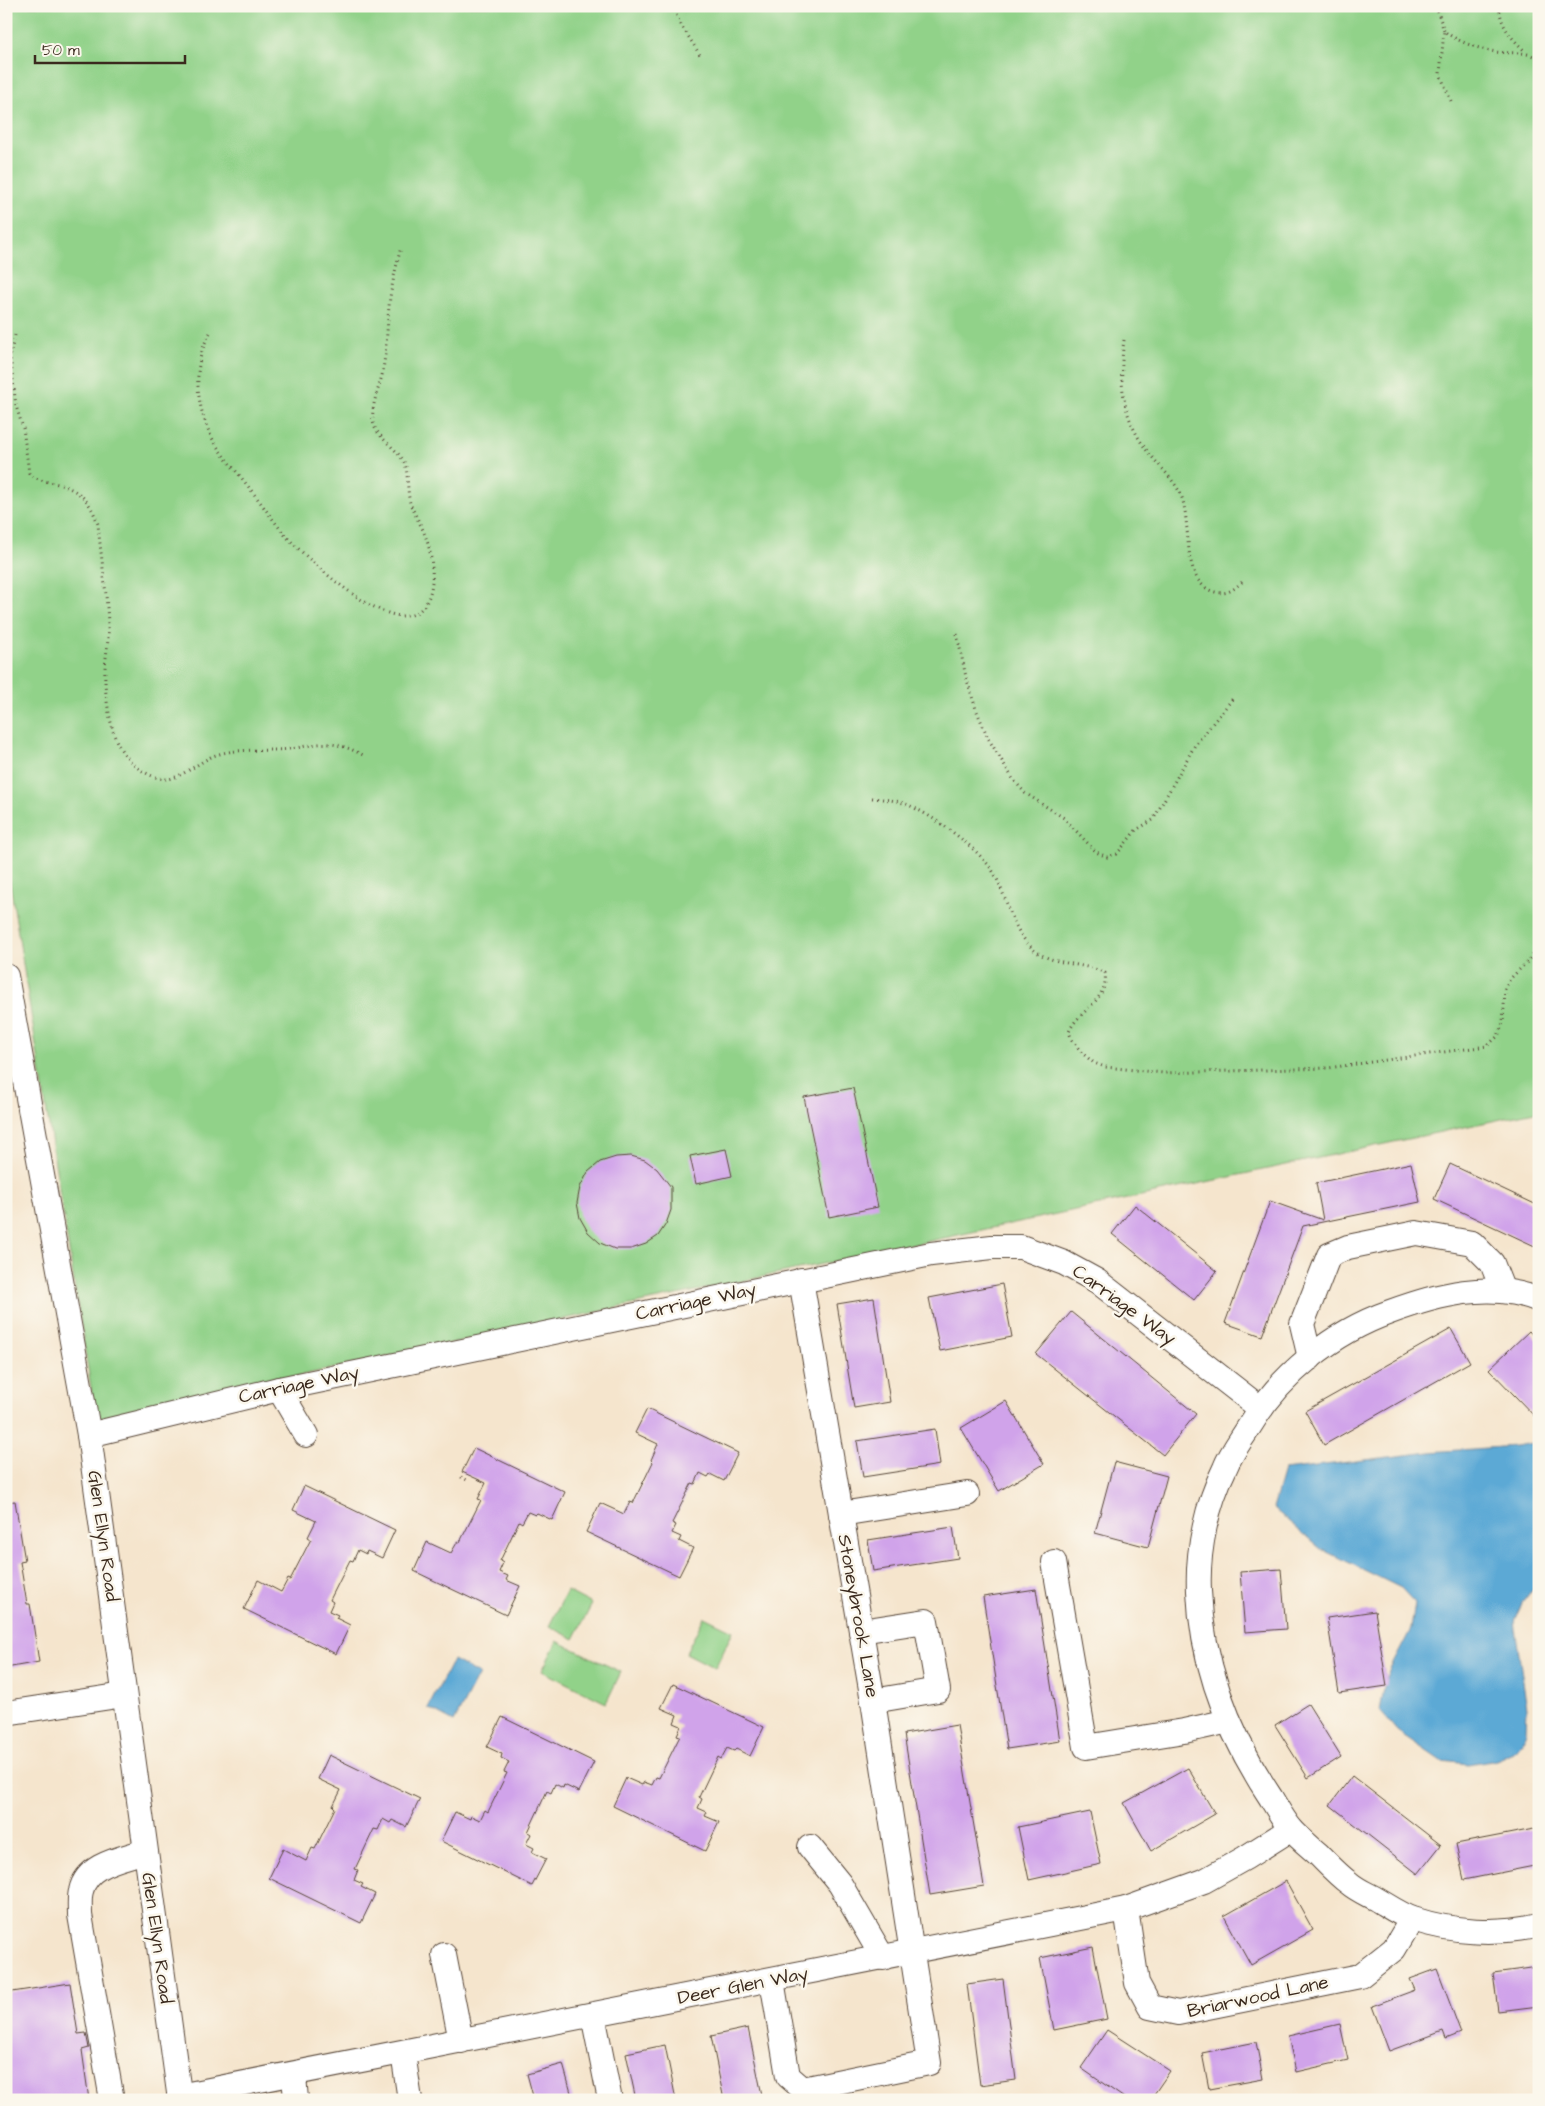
<svg xmlns="http://www.w3.org/2000/svg" width="1545" height="2106" font-family="'Architects Daughter',sans-serif">
	<style>
		.green { fill: #91d289; stroke: #667e54 }
		.water { fill: #5ca9d5; stroke: #4c6a7a }
		.building { fill: #d0a3ea }
		.lines { fill: none; stroke-linecap: round; stroke-linejoin: round }
		.minor-casing { stroke: #574638; stroke-width: 26 }
		.path { stroke: #574638; stroke-width: 3; stroke-dasharray: 1 4; stroke-linecap: butt }
		.minor { stroke: #fff; stroke-width: 24 }
		.labels { text-anchor: middle; dominant-baseline: central; stroke-width: 5; stroke-linejoin: round; paint-order: stroke }
		.street-label { font-size: 19px; fill: #3b2a1e; stroke: #fbf7ec }
	</style>
	<rect width="100%" height="100%" fill="#fbf7ec"/>
	<filter id="ink" filterUnits="userSpaceOnUse"><feTurbulence type="fractalNoise" baseFrequency=".02" numOctaves="2"/><feDisplacementMap in="SourceGraphic" scale="10" xChannelSelector="R" yChannelSelector="G"/><feConvolveMatrix kernelMatrix="1 2 1 2 8 2 1 2 1" color-interpolation-filters="sRGB"/></filter>
	<filter id="wash" filterUnits="userSpaceOnUse"><feTurbulence type="fractalNoise" baseFrequency=".0096" numOctaves="4" result="noise"/><feDisplacementMap in="SourceGraphic" scale="20" xChannelSelector="R" yChannelSelector="G"/><feGaussianBlur stdDeviation="1.12" result="paint"/><feColorMatrix in="noise" values="0 0 0 0 0 0 0 0 0 0 0 0 0 0 0 0 0 1.4 0 .05"/><feComposite in="paint" operator="in"/></filter>
	<g filter="url(#wash)">
		<rect width="100%" height="100%" fill="#f5e5cd"/>
		<g class="green">
			<path d="M6,6H1539V1111L96,1419L6,858Z"/>
			<path d="M567,1591L592,1604L574,1639L549,1626Z"/>
			<path d="M704,1617L733,1631L715,1668L686,1653Z"/>
			<path d="M557,1641L621,1672L606,1703L542,1671Z"/>
		</g>
		<g class="water">
			<path d="M1539,1442V1581L1522,1603L1514,1622L1527,1708L1526,1732L1523,1739L1513,1752L1496,1759L1469,1764L1441,1761L1397,1731L1380,1711L1386,1677L1411,1629L1415,1603L1401,1588L1321,1549L1273,1508L1284,1470L1430,1452L1515,1446Z"/>
			<path d="M453,1660L479,1674L454,1722L428,1708Z"/>
		</g>
		<g id="blocks">
			<g class="building">
				<path d="M853,1088L878,1207L829,1217L804,1097Z"/>
				<path d="M726,1149L732,1176L696,1184L690,1156Z"/>
				<path d="M631,1156L645,1160L657,1169L671,1187V1210L666,1224L658,1236L646,1244L631,1249H615L600,1243L588,1232L580,1218L577,1203L580,1187L588,1172L600,1162L616,1157Z"/>
				<path d="M1411,1163L1420,1202L1303,1226L1262,1336L1225,1323L1270,1201L1323,1220L1316,1183Z"/>
				<path d="M1450,1164L1539,1206V1248L1434,1199Z"/>
				<path d="M1135,1205L1217,1271L1194,1300L1112,1234Z"/>
				<path d="M1002,1284L1012,1337L940,1351L929,1298Z"/>
				<path d="M874,1298L890,1402L854,1408L837,1304Z"/>
				<path d="M1071,1312L1196,1414L1163,1455L1036,1354Z"/>
				<path d="M1451,1329L1470,1362L1324,1445L1305,1411Z"/>
				<path d="M1529,1331L1539,1342V1421L1489,1369Z"/>
				<path d="M1006,1401L1044,1464L999,1491L961,1428Z"/>
				<path d="M647,1409L738,1453L724,1481L710,1474L708,1477L700,1473L695,1484L692,1483L672,1523L676,1525L672,1533L681,1537L679,1541L693,1548L679,1576L586,1532L600,1503L624,1514L630,1502L633,1503L653,1462L651,1460L658,1444L635,1433Z"/>
				<path d="M935,1429L940,1465L863,1477L857,1441Z"/>
				<path d="M474,1448L565,1492L552,1520L537,1513L535,1515L528,1512L522,1523L519,1521L500,1561L503,1563L499,1572L508,1576L506,1580L520,1586L506,1615L414,1571L427,1542L451,1553L458,1541L460,1542L481,1500L478,1499L486,1483L462,1472Z"/>
				<path d="M1114,1462L1167,1476L1148,1547L1095,1533Z"/>
				<path d="M304,1486L395,1530L382,1558L367,1551L366,1554L358,1550L353,1561L350,1560L330,1600L333,1602L329,1611L338,1615L336,1618L350,1625L336,1654L244,1609L258,1580L281,1592L288,1579L290,1580L311,1539L308,1537L316,1521L293,1510Z"/>
				<path d="M15,1501L25,1561L20,1562L27,1604H30L39,1662L6,1668V1502Z"/>
				<path d="M953,1527L958,1558L873,1571L868,1540Z"/>
				<path d="M1281,1569L1286,1629L1245,1632L1240,1572Z"/>
				<path d="M1036,1589L1060,1741L1007,1749L983,1597Z"/>
				<path d="M1375,1611L1387,1686L1339,1693L1327,1618Z"/>
				<path d="M673,1684L764,1727L750,1756L736,1749L734,1751L727,1748L721,1759L718,1757L699,1797L702,1799L698,1808L707,1812L705,1816L719,1822L705,1851L613,1806L626,1778L642,1785L644,1782L652,1785L656,1777L659,1778L680,1736L677,1735L681,1726L674,1723L677,1715L661,1708Z"/>
				<path d="M1308,1704L1341,1757L1308,1778L1275,1725Z"/>
				<path d="M502,1717L594,1762L579,1792L564,1785L563,1788L555,1784L551,1793L547,1791L528,1832L531,1834L526,1844L534,1848L532,1852L546,1859L532,1886L441,1841L455,1812L470,1819L471,1816L480,1820L485,1810L488,1812L507,1773L504,1772L509,1762L501,1758L502,1754L487,1747Z"/>
				<path d="M957,1725L984,1886L930,1895L904,1734Z"/>
				<path d="M329,1755L420,1799L406,1827L392,1820L390,1823L383,1819L378,1830L374,1829L355,1869L358,1870L354,1880L363,1884L361,1887L375,1894L361,1923L269,1878L283,1849L306,1861L312,1848L315,1849L335,1808L333,1806L341,1790L318,1779Z"/>
				<path d="M1188,1768L1215,1814L1151,1851L1124,1803Z"/>
				<path d="M1352,1776L1441,1845L1418,1874L1330,1805Z"/>
				<path d="M1090,1812L1101,1864L1029,1880L1018,1827Z"/>
				<path d="M1539,1828V1865L1464,1880L1456,1844Z"/>
				<path d="M1286,1881L1313,1930L1251,1965L1224,1916Z"/>
				<path d="M1093,1947L1107,2019L1054,2030L1040,1958Z"/>
				<path d="M1539,1967V2006L1498,2011L1493,1973Z"/>
				<path d="M1437,1969L1461,2033L1446,2039L1443,2031L1389,2051L1372,2006L1415,1990L1410,1979Z"/>
				<path d="M1003,1979L1016,2080L980,2085L967,1984Z"/>
				<path d="M70,1983L78,2034L86,2033L89,2048L82,2050L89,2100H6V1993Z"/>
				<path d="M1340,2024L1348,2060L1296,2072L1288,2036Z"/>
				<path d="M748,2028L763,2100H724L711,2036Z"/>
				<path d="M1107,2030L1170,2071L1150,2100H1127L1081,2068Z"/>
				<path d="M1256,2042L1263,2079L1209,2089L1202,2053Z"/>
				<path d="M665,2045L676,2100H636L626,2053Z"/>
				<path d="M563,2064L573,2100H534L527,2074Z"/>
			</g>
		</g>
	</g>
	<g filter="url(#ink)">
		<use href="#blocks" fill-opacity="0" stroke="#574638" stroke-width="1"/>
		<g class="lines">
			<defs>
				<g id="minor">
					<path d="M6,976L89,1435L180,2100"/>
					<path d="M1539,1300C1491,1280 1436,1295 1390,1312C1333,1332 1280,1375 1249,1427C1241,1440 1231,1453 1225,1468C1207,1504 1197,1550 1199,1591C1202,1665 1230,1736 1271,1798C1277,1808 1283,1819 1291,1829C1299,1838 1309,1846 1318,1854C1328,1864 1338,1875 1349,1883C1357,1890 1367,1894 1376,1899C1388,1906 1401,1915 1413,1919C1452,1932 1499,1935 1539,1925"/>
					<path d="M1310,1358L1302,1324L1329,1255L1348,1247L1416,1233L1472,1243L1492,1263L1503,1291"/>
					<path d="M279,1389L306,1435"/>
					<path d="M89,1435L279,1389L931,1254L992,1247H1021L1064,1263L1097,1281L1260,1408"/>
					<path d="M841,1514L967,1494"/>
					<path d="M1054,1562L1086,1747L1184,1731L1229,1721"/>
					<path d="M861,1631L926,1621L938,1690L873,1701"/>
					<path d="M6,1713L124,1695"/>
					<path d="M810,1847L840,1884L883,1958"/>
					<path d="M1126,1909L1137,1983L1150,2007L1178,2013L1360,1976L1394,1949L1412,1919"/>
					<path d="M444,1955L461,2041"/>
					<path d="M772,1980L788,2076L803,2089L929,2063L873,1701L801,1280"/>
					<path d="M593,2015L610,2100"/>
					<path d="M403,2053L410,2100"/>
					<path d="M294,2075L296,2100"/>
					<path d="M179,2096L1126,1909L1204,1881L1245,1858L1291,1829"/>
					<path d="M112,2100L80,1915C80,1908 79,1898 81,1891C87,1863 122,1859 145,1851"/>
				</g>
			</defs>
			<use href="#minor" class="minor-casing"/>
			<g class="path">
				<path d="M672,6L680,23L700,55"/>
				<path d="M1436,6L1444,31"/>
				<path d="M1499,6C1501,27 1511,38 1526,52"/>
				<path d="M1451,101L1440,74L1444,31C1458,42 1479,49 1496,52C1511,54 1525,50 1539,59"/>
				<path d="M210,333C194,360 195,395 206,424C214,448 232,465 247,485C260,501 272,519 285,535C306,558 382,629 414,614C440,602 433,555 425,535C421,524 414,514 410,503C407,491 408,471 405,464C399,449 374,436 373,421C371,405 379,389 382,375C387,349 387,322 390,297C393,280 397,263 401,247"/>
				<path d="M15,335L10,355L16,406L23,428L29,473C37,480 44,481 54,483C79,489 90,500 98,524C101,558 107,592 108,626C109,640 106,654 105,668C104,689 108,711 113,731C119,755 141,777 166,779C178,780 201,761 213,756C237,747 264,752 289,749C302,748 316,742 330,744C343,745 353,750 365,756"/>
				<path d="M1124,340C1119,378 1121,412 1143,445C1154,462 1171,475 1180,493C1193,519 1179,583 1215,592C1227,595 1233,590 1242,582"/>
				<path d="M957,634L966,677L976,709L988,738L1013,779L1025,793L1064,818L1096,852L1107,857L1117,854L1136,830L1153,820L1195,745L1234,697"/>
				<path d="M872,798C884,799 895,800 906,804C931,814 983,851 995,875C1008,900 1011,929 1033,949C1052,966 1083,962 1105,973C1109,1001 1077,1011 1069,1032L1072,1040L1082,1053L1094,1063L1105,1067L1164,1073L1328,1068L1487,1046L1498,1036L1503,1023L1505,989L1510,979L1529,960L1539,945"/>
				<path d="M461,1477L469,1481"/>
			</g>
			<use href="#minor" class="minor"/>
		</g>
	</g>
	<g class="labels">
		<g class="street-label">
			<text transform="translate(696 1302) rotate(-12)">Carriage Way</text>
			<text transform="translate(1124 1305) rotate(36)">Carriage Way</text>
			<text transform="translate(299 1385) rotate(-12)">Carriage Way</text>
			<text transform="translate(103 1536) rotate(82)">Glen Ellyn Road</text>
			<text transform="translate(858 1616) rotate(80)">Stoneybrook Lane</text>
			<text transform="translate(157 1938) rotate(82)">Glen Ellyn Road</text>
			<text transform="translate(743 1986) rotate(-11)">Deer Glen Way</text>
			<text transform="translate(1258 1997) rotate(-12)">Briarwood Lane</text>
		</g>
	</g>
	<rect width="1545" height="2106" fill="none" stroke="#fbf7ec" stroke-width="25"/>
	<path d="M35 55v8h150v-8" fill="none" stroke="#3b2a1e" stroke-width="2.5"/>
	<text x="42" y="55" font-size="15" fill="#3b2a1e" stroke="#fbf7ec" stroke-width="4" paint-order="stroke">50 m</text>
</svg>
